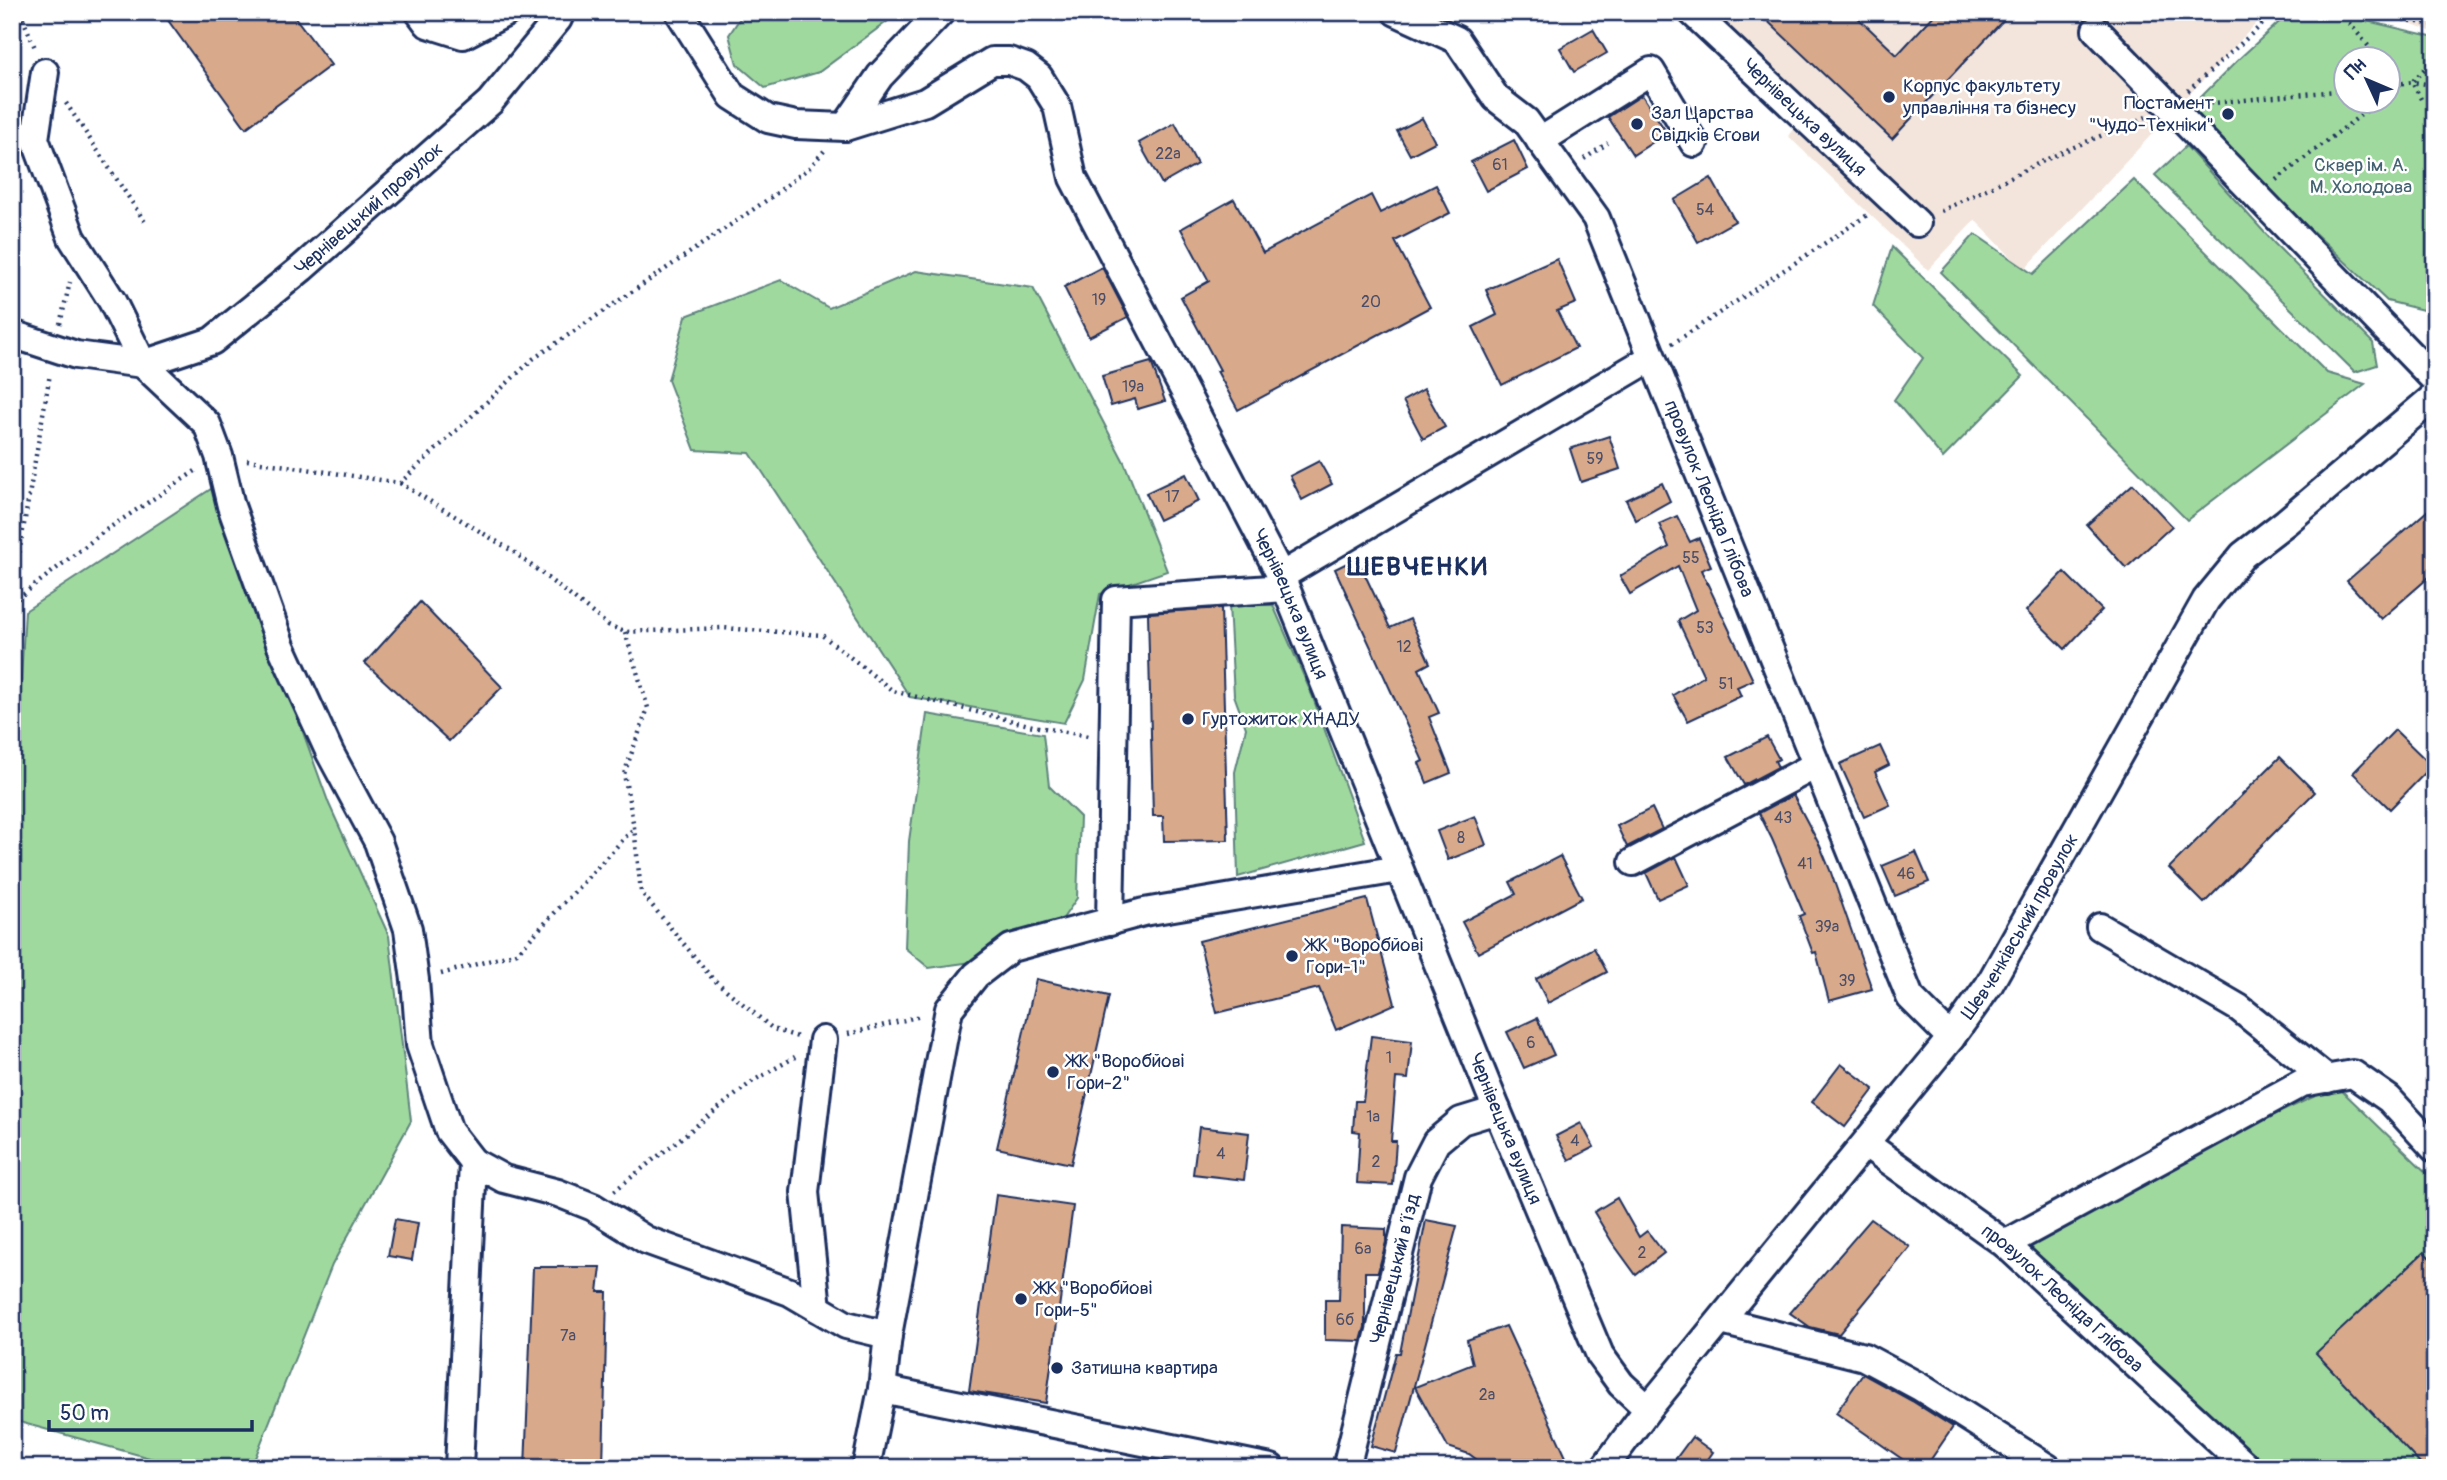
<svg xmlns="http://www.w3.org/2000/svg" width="2447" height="1480" font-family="Pangolin,sans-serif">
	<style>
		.built { fill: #f3e5dc }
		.green { fill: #a0d99e; stroke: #5e847e; stroke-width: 2; fill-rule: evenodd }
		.building { fill: #d8a98a; stroke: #1b2f5e; stroke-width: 2 }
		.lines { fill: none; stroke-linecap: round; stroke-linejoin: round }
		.minor-casing { stroke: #1b2f5e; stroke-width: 32 }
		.path { stroke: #1b2f5e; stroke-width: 4.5; stroke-dasharray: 2 5; stroke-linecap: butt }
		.minor { stroke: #fff; stroke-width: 26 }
		.poi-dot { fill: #1b2f5e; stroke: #fff; stroke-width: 2.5 }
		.labels { text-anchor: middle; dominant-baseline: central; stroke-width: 5; stroke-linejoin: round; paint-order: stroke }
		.number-label { font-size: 16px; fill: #4a4e69 }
		.poi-label { font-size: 19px; fill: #1b2f5e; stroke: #fff; text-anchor: start }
		.street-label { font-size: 19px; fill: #1b2f5e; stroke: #fff }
		.park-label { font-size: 19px; fill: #436271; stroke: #fff }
		.district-label { font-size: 26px; font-weight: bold; letter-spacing: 2px; fill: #1b2f5e; stroke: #fff }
	</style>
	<rect width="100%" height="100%" fill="#fff"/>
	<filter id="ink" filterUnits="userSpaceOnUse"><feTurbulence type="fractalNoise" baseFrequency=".0143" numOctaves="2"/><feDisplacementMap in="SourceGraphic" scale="14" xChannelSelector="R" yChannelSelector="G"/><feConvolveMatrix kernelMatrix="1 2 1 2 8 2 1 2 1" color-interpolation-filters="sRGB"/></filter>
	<g filter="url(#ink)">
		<g class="built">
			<path d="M1692,12H2267L2024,270L1975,220L1928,270L1788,136L1803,116Z"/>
			<path d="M2384,12H2435V33L2385,13Z"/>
		</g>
		<g class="green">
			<path d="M744,12H900L819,72L765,88L737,64L729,35Z"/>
			<path d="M2289,13L2354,18L2435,37V313L2387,301L2186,112L2240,58ZM2346,60H2388V102H2346Z"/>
			<path d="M2186,146L2274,243L2373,343L2377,365L2355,372L2155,175Z"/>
			<path d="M2134,180L2327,373L2365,384L2187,520L1941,272L1975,234L2033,274Z"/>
			<path d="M1892,247L2023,376L1943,458L1894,400L1923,358L1873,306Z"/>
			<path d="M916,271L1033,288L1124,462L1167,571L1100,594L1085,680L1064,723L910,697L750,453L695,450L668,380L686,316L781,280L829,308Z"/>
			<path d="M214,487L329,804L389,936L411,1121L332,1265L251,1468H186L12,1420V828L25,611Z"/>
			<path d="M1229,605H1273L1312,695L1365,841L1238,877L1235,772L1246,728L1234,695Z"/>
			<path d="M927,714L1043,734L1049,786L1080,817L1077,898L1057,927L979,961L929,968L905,948L909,841Z"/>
			<path d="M2337,1086L2435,1181V1468H2264L2019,1247L2185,1156Z"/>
			<path d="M2143,1463L2200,1465L2204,1468H2092Z"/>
		</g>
		<g class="building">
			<path d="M162,12H291L331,65L246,128Z"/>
			<path d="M1758,12H1852L1897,55L1937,12H2011L1892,139Z"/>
			<path d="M1593,29L1607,53L1574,72L1560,48Z"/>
			<path d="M1642,95L1667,133L1633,155L1608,117Z"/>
			<path d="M1422,118L1435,142L1410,155L1397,131Z"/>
			<path d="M1175,123L1197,164L1162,184L1139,143Z"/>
			<path d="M1514,140L1528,169L1486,191L1471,162Z"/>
			<path d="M1711,178L1735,221L1698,242L1674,200Z"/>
			<path d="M1436,185L1450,213L1395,241L1430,307L1238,410L1217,371L1220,370L1181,297L1209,281L1181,229L1234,199L1263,253L1371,195L1380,213Z"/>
			<path d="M1557,259L1576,303L1557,311L1576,348L1502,385L1473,327L1497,315L1486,290Z"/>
			<path d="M1102,267L1128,317L1089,337L1064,287Z"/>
			<path d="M1151,362L1165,401L1138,409L1135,399L1111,406L1102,376Z"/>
			<path d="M1424,389L1445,427L1423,439L1403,401Z"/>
			<path d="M1609,436L1620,469L1581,482L1570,449Z"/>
			<path d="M1319,461L1332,484L1302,500L1290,476Z"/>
			<path d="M1186,474L1199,501L1159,520L1146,493Z"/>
			<path d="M1662,483L1670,501L1636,520L1626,500Z"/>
			<path d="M2133,484L2172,526L2126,568L2087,525Z"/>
			<path d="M2435,504V572L2381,619L2347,581Z"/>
			<path d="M1677,516L1690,542L1699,538L1711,566L1701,570L1753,680L1737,687L1741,696L1688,721L1673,695L1704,676L1678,621L1696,610L1678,566L1630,594L1620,576L1669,547L1659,524Z"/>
			<path d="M1357,558L1390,628L1410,619L1430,663L1419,669L1439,713L1429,717L1451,773L1427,783L1419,763L1423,761L1335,569Z"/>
			<path d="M2064,572L2102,610L2065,649L2026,611Z"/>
			<path d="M420,602L502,687L449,741L365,663Z"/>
			<path d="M1221,608L1228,840L1164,841L1163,816H1153L1148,613Z"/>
			<path d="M2395,730L2432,766L2390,809L2353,773Z"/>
			<path d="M1767,737L1779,759L1775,761L1778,767L1744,785L1728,757Z"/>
			<path d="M1880,746L1889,765L1875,772L1890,805L1864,817L1840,764Z"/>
			<path d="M2280,757L2315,792L2204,903L2169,868Z"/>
			<path d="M1793,795L1820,846L1830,870L1872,989L1829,1001L1816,952L1813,953L1799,916L1804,914L1772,839L1759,813Z"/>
			<path d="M1652,808L1662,829L1627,847L1617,826Z"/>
			<path d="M1475,816L1486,845L1448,860L1437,831Z"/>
			<path d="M1916,852L1929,882L1895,896L1882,866Z"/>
			<path d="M1560,856L1582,898L1478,953L1462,922L1516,894L1510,882Z"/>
			<path d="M1676,857L1689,885L1658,899L1646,873Z"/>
			<path d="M1367,899L1395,1004L1336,1030L1319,988L1217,1013L1199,941Z"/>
			<path d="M1594,948L1607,972L1548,1003L1536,979Z"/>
			<path d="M1036,979L1109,996L1071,1164L997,1148Z"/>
			<path d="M1537,1018L1554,1055L1524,1068L1507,1032Z"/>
			<path d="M1371,1036L1412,1041L1408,1079L1396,1078L1391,1141H1396L1393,1185L1357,1183L1360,1132L1353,1131L1355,1101H1363Z"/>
			<path d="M1841,1064L1874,1089L1845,1127L1812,1102Z"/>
			<path d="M1581,1123L1594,1147L1569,1160L1556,1136Z"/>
			<path d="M1199,1127L1249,1133L1244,1180L1193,1174Z"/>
			<path d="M996,1195L1073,1206L1046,1403L969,1391Z"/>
			<path d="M1617,1198L1639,1237L1647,1231L1664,1253L1636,1275L1612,1242L1594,1212Z"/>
			<path d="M395,1219L418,1223L412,1260L388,1256Z"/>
			<path d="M1871,1219L1910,1247L1839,1334L1810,1327L1790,1313Z"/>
			<path d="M1426,1220L1457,1226L1396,1453L1371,1446L1396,1353H1400Z"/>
			<path d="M1341,1227L1386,1229V1242L1378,1272H1365V1327L1361,1341L1325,1340V1300H1339Z"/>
			<path d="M2424,1252L2435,1263V1468H2424L2316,1353Z"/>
			<path d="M533,1267H601L598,1292H607L603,1468H525Z"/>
			<path d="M1506,1326L1571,1468H1488L1469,1454L1448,1447L1415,1387L1473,1364L1467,1340Z"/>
			<path d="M1863,1374L1912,1401L1953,1427L1925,1468H1915L1836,1413Z"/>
			<path d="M1692,1437L1713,1452L1702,1468H1669Z"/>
		</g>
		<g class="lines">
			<defs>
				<g id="minor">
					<path d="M419,12L428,24L463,35L507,12"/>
					<path id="s1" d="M679,12L732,96L768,119L796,125L845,127L925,102L992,61H1009L1026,67L1039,77L1057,106L1073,178L1281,576L1497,1110L1600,1355L1621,1384L1648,1409"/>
					<path id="s2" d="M1396,12L1457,40L1496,98L1526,121L1596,218L1910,997L1951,1038"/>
					<path id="s3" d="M1692,12L1917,223"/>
					<path d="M2096,30L2435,380"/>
					<path d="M45,72L35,139L72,238L112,301L143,364L207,424L219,456L231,506L281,646L330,753L378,842L408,929L415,980L420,1045L449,1131L473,1162L459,1468"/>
					<path d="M845,127L880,76L941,12"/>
					<path d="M1540,141L1651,71L1694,143"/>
					<path id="s4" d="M12,334L76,355L143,364L212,341L302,268L490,102L558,19L561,12"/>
					<path d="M1281,576L1651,358"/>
					<path d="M1633,862L1816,765"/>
					<path d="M1110,922L1116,600L1285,588"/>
					<path d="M2100,927L2239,1008L2327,1079"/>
					<path id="s5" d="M1866,1144L2005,1244L2248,1468"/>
					<path d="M473,1162L504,1179L558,1193L593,1207L646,1240L790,1292L846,1325L888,1335"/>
					<path d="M2005,1244L2302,1083L2353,1074L2389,1099L2435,1149"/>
					<path d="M817,1308L805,1192L823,1040"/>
					<path d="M1721,1321L1864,1357L1920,1387L2048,1468"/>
					<path d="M882,1389L1271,1468"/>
					<path d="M866,1468L882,1389L888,1335L949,1009L976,975L1011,948L1144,912L1399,869"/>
					<path d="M1346,1468L1418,1177L1436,1142L1461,1121L1497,1110"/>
					<path id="s6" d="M1604,1468L1648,1409L1951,1038L1989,985L2206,600L2243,555L2286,522L2435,396"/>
				</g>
			</defs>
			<use href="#minor" class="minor-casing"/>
			<g class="path">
				<path d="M20,12L36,50"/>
				<path d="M2340,12L2380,60"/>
				<path d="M2362,12L2435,25"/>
				<path d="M2388,68L2401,83L2388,94"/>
				<path d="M2388,85L2412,82L2435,85"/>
				<path d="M2188,91L2276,12"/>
				<path d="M2421,99L2412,82L2435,58"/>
				<path d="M66,103L145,222"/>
				<path d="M2203,104L2346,90"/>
				<path d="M1584,159L1608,143"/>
				<path d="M2276,180L2378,102"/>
				<path d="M1941,211L2062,152L2146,117"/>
				<path d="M60,324L70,282"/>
				<path d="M1672,344L1869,214"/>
				<path d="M247,460L400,483L533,359L773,196L811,166L824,151"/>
				<path d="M400,483L514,552L608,625L625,632L723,628L822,635L893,691L1033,726L1088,736"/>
				<path d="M12,594L50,374"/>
				<path d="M12,603L106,530L197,470"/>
				<path d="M625,632L648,708L624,774L634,827L641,892L712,978L773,1029L798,1037"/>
				<path d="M441,974L517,953L634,828"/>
				<path d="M848,1034L921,1016"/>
				<path d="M614,1191L753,1081L795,1057"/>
			</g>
			<use href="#minor" class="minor"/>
		</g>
	</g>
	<g class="poi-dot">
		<circle cx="1889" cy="97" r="7"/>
		<circle cx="2228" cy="114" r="7"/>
		<circle cx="1637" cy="124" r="7"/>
		<circle cx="1188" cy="719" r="7"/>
		<circle cx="1292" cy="956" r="7"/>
		<circle cx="1053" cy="1072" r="7"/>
		<circle cx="1021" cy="1299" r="7"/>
		<circle cx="1057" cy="1368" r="7"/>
	</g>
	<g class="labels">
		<g class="number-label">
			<text x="1168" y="154">22а</text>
			<text x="1500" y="165">61</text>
			<text x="1705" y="210">54</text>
			<text x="1099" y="300">19</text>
			<text x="1371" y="302">20</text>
			<text x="1133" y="387">19а</text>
			<text x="1595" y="459">59</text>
			<text x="1172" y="497">17</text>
			<text x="1691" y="558">55</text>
			<text x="1705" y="628">53</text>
			<text x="1404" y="647">12</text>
			<text x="1726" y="684">51</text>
			<text x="1783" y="818">43</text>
			<text x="1461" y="838">8</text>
			<text x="1805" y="864">41</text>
			<text x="1906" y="874">46</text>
			<text x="1827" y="927">39а</text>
			<text x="1847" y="981">39</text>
			<text x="1531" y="1043">6</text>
			<text x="1389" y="1058">1</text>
			<text x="1373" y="1117">1а</text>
			<text x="1575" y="1141">4</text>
			<text x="1221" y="1154">4</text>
			<text x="1376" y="1162">2</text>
			<text x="1363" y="1249">6а</text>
			<text x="1642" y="1253">2</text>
			<text x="1345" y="1320">6б</text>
			<text x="568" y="1336">7а</text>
			<text x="1487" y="1395">2а</text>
		</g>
		<g class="poi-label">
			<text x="1903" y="86">Корпус факультету<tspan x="1903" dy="22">управління та бізнесу</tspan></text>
			<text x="2214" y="103" text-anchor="end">Постамент<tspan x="2214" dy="22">"Чудо-Техніки"</tspan></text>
			<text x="1651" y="113">Зал Царства<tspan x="1651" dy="22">Свідків Єгови</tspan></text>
			<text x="1202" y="719">Гуртожиток ХНАДУ</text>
			<text x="1306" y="945">ЖК "Воробйові<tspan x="1306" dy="22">Гори-1"</tspan></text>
			<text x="1067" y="1061">ЖК "Воробйові<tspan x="1067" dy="22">Гори-2"</tspan></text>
			<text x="1035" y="1288">ЖК "Воробйові<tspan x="1035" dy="22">Гори-5"</tspan></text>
			<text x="1071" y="1368">Затишна квартира</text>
		</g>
		<g class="street-label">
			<text stroke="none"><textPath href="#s3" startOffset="154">Чернівецька вулиця</textPath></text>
			<text stroke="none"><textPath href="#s4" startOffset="413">Чернівецький провулок</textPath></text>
			<text stroke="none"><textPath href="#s2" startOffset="597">провулок Леоніда Глібова</textPath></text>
			<text stroke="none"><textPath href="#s1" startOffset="1020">Чернівецька вулиця</textPath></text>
			<text stroke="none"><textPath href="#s6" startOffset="684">Шевченківський провулок</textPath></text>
			<text stroke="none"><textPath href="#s1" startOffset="1587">Чернівецька вулиця</textPath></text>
			<text transform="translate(1395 1269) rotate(-76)">Чернівецький вʼїзд</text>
			<text stroke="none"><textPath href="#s5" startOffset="250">провулок Леоніда Глібова</textPath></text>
		</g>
		<g class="park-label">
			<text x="2361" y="165">Сквер ім. А.<tspan x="2361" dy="22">М. Холодова</tspan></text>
		</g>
		<g class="district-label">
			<text x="1418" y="567">ШЕВЧЕНКИ</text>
		</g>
	</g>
	<rect width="2447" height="1480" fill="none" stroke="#fff" stroke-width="42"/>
	<rect x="21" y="21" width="2405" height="1438" fill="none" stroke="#1b2f5e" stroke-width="2.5" filter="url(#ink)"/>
	<g transform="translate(2367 80) rotate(314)"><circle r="33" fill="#ffffff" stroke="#a4acbf" stroke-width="2"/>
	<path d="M0-5L12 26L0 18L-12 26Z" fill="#1b2f5e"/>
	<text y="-10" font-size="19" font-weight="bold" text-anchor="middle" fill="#1b2f5e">Пн</text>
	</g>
	<path d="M49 1420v10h203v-10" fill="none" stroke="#1b2f5e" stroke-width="3.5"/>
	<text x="60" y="1420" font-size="21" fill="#1b2f5e" stroke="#ffffff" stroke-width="5" paint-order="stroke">50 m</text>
</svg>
